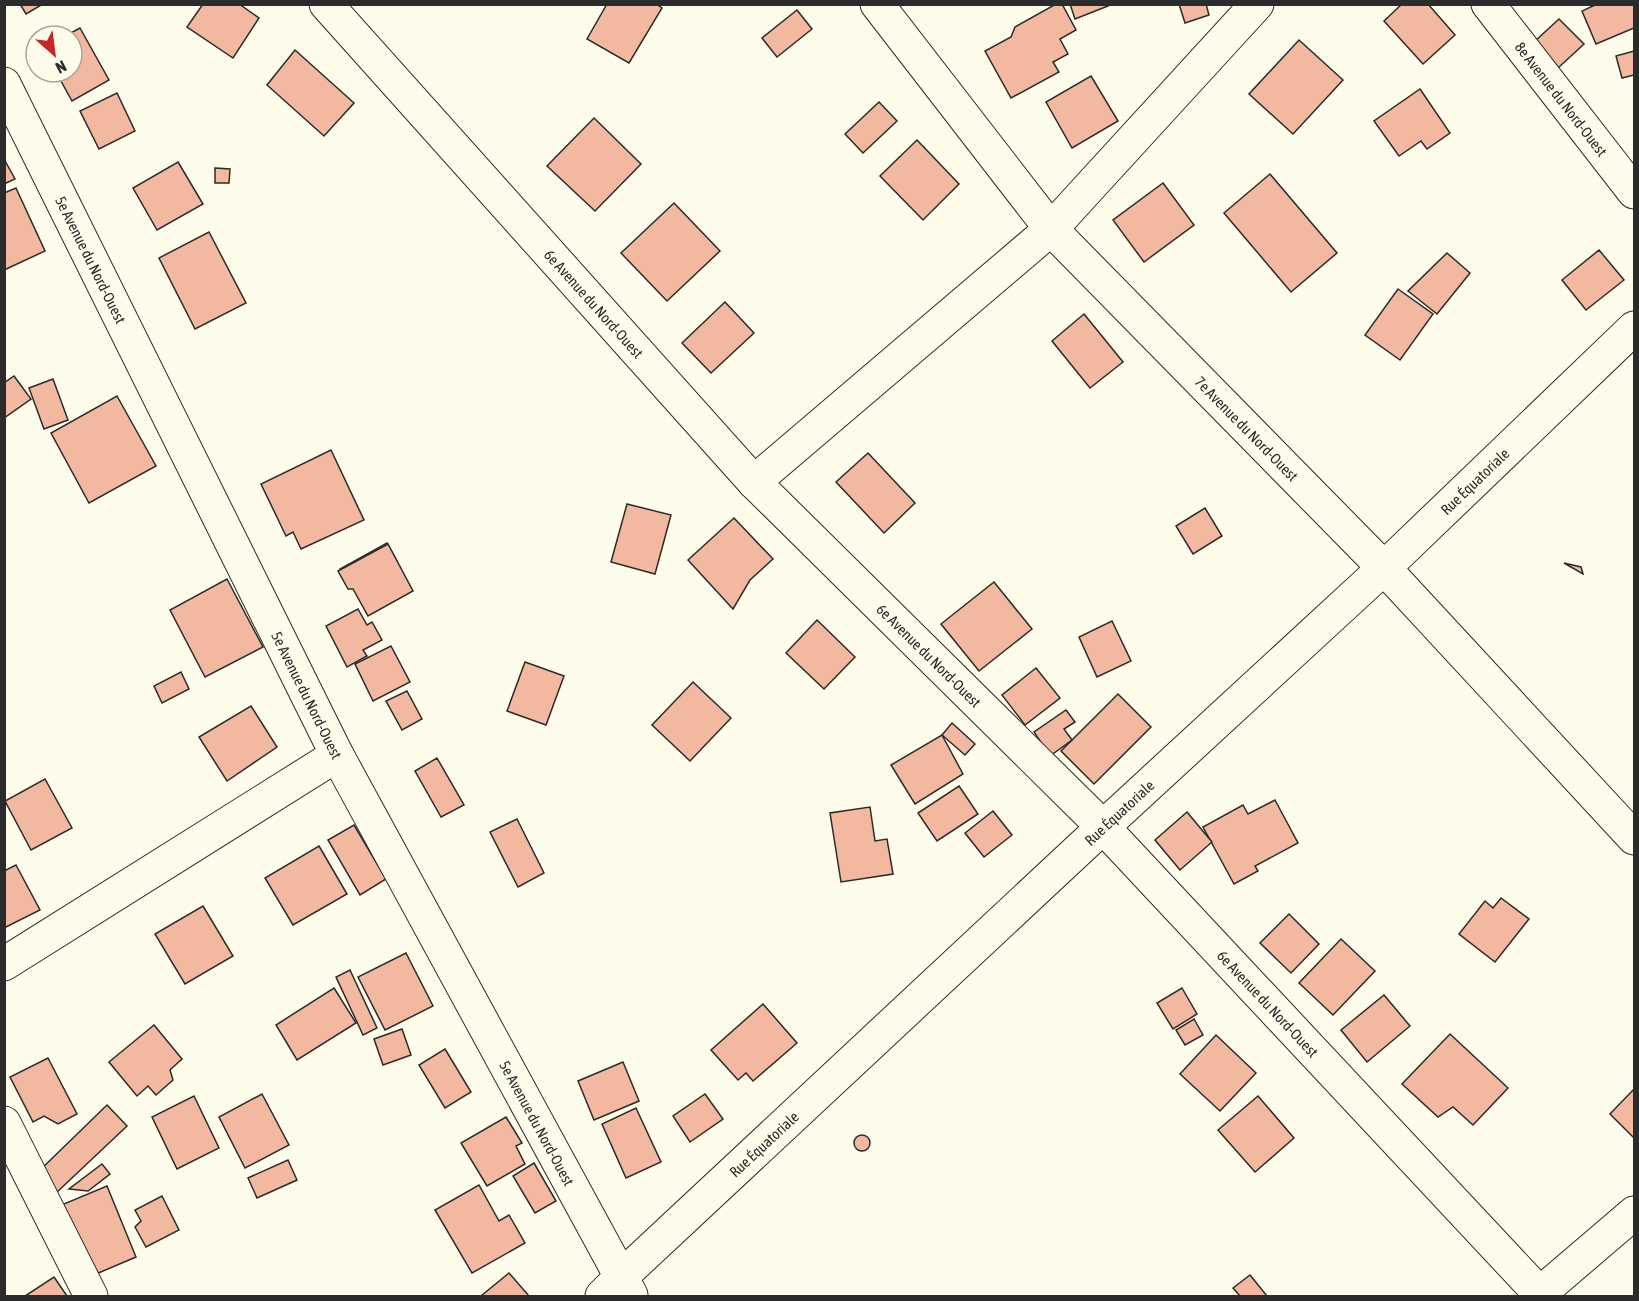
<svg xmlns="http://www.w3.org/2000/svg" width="1639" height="1301" font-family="'Asap Condensed',sans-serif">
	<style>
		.building { fill: #f2b8a0; stroke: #2b2b2b; stroke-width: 1.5 }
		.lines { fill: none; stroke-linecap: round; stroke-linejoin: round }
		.minor-casing { stroke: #2b2b2b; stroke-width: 35 }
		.minor { stroke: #fdfbea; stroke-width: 33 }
		.labels { text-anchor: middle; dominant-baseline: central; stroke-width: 4.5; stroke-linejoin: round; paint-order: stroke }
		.street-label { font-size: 15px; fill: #2b2b2b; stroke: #fdfbea }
	</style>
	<rect width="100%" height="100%" fill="#fdfbea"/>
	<g class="building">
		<path d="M20,4H43L26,14Z"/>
		<path d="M203,4H239L259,18L233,58L187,27Z"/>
		<path d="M607,4H656L662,8L629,63L587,39Z"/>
		<path d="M1056,4H1062L1076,30L1060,39L1068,54L1053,62L1059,72L1011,98L985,51L1011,37L1015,27Z"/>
		<path d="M1070,4H1113L1075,19Z"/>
		<path d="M1179,4H1206L1209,15L1185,23Z"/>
		<path d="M1402,4H1428L1455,35L1423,64L1384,21Z"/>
		<path d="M1597,4H1634V28L1596,44L1582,11Z"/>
		<path d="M797,10L812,29L777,57L762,38Z"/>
		<path d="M1559,19L1584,44L1558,68L1534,42Z"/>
		<path d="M80,28L109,80L72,101L56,72H72V36H65Z"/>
		<path d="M1299,40L1343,80L1293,134L1249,94Z"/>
		<path d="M295,50L354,103L324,136L267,85Z"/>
		<path d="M1634,51V75L1622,78L1616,56Z"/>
		<path d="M1091,76L1118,121L1072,148L1046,102Z"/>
		<path d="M1420,89L1450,133L1427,149L1421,141L1399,156L1374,121Z"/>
		<path d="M117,93L135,131L99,149L80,111Z"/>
		<path d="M879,102L897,121L863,153L845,134Z"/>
		<path d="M594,118L641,164L595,211L547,166Z"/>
		<path d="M917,140L959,184L923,220L880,176Z"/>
		<path d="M4,159L15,179L4,184Z"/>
		<path d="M178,162L203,204L157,230L133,188Z"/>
		<path d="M215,168L230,169L229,183H215Z"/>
		<path d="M1270,174L1337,253L1291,292L1224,213Z"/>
		<path d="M1163,183L1194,225L1144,262L1113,220Z"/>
		<path d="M16,188L45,251L4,270V193Z"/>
		<path d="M674,203L720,251L667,301L621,253Z"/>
		<path d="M209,232L246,303L195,329L159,258Z"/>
		<path d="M1599,250L1624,280L1586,310L1562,280Z"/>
		<path d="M1447,253L1470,273L1437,314L1408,291Z"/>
		<path d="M1398,289L1433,314L1400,360L1365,335Z"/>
		<path d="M725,302L754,333L711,373L682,343Z"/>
		<path d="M1084,314L1123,362L1090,388L1052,341Z"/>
		<path d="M14,376L31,399L4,418V383Z"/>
		<path d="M53,379L68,420L44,429L29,388Z"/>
		<path d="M117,396L156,466L89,503L51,433Z"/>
		<path d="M331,450L364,520L301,549L293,532L286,536L261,484Z"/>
		<path d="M868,453L915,503L884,533L836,482Z"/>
		<path d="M627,504L671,515L655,574L611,562Z"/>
		<path d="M1205,508L1222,536L1193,554L1176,526Z"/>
		<path d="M734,518L773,559L750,580L733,609L688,560Z"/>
		<path d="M387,543L397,561L394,565L409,591L368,614L353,586L350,587L340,569Z"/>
		<path d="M388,544L413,591L368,616L353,589H348L338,571Z"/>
		<path d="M1564,563L1581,567L1583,574Z"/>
		<path d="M227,579L263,647L205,677L170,610Z"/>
		<path d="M994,582L1032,629L979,671L941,624Z"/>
		<path d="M358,609L367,625L372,622L382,640L363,650L367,656L347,667L326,626Z"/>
		<path d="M817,620L855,657L824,689L786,653Z"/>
		<path d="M1112,621L1131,661L1097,677L1079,637Z"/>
		<path d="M391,646L410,682L373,701L355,664Z"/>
		<path d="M525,662L564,676L546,725L507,711Z"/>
		<path d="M1036,668L1060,698L1025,725L1002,695Z"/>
		<path d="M181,672L189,689L162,703L154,686Z"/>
		<path d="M693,682L731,718L690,761L652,725Z"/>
		<path d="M407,691L422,719L402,730L386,701Z"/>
		<path d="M1118,694L1151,727L1094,784L1061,751Z"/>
		<path d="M251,706L277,747L227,781L199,737Z"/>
		<path d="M1066,710L1075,722L1064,729L1072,740L1050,756L1034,732Z"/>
		<path d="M952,723L975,744L965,755L942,735Z"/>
		<path d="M942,735L963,774L915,804L891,765Z"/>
		<path d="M437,758L464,805L441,817L415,771Z"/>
		<path d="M45,779L72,828L31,850L5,801Z"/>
		<path d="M959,786L978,814L937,841L918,813Z"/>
		<path d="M1275,800L1298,843L1255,866L1258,871L1234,884L1203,827L1243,805L1248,814Z"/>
		<path d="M870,807L875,841L887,839L893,874L841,882L830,813Z"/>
		<path d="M993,811L1012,835L984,857L965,833Z"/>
		<path d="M1187,812L1212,842L1180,870L1155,840Z"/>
		<path d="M517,819L544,873L518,887L490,832Z"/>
		<path d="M354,825L386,879L360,895L328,840Z"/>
		<path d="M319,846L347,894L293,925L265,878Z"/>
		<path d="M16,865L40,910L4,928V871Z"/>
		<path d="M1501,898L1529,919L1495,962L1459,934L1485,901L1493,908Z"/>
		<path d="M203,906L233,956L185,984L155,934Z"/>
		<path d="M1289,914L1319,944L1291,973L1260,943Z"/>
		<path d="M1341,939L1375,971L1333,1015L1299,983Z"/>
		<path d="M406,953L433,1006L385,1030L358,977Z"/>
		<path d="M350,970L377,1028L363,1035L336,977Z"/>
		<path d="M334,988L356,1023L297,1060L276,1025Z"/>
		<path d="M1182,988L1197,1014L1173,1029L1157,1003Z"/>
		<path d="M1384,995L1410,1026L1367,1062L1341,1030Z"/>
		<path d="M763,1004L797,1043L753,1081L746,1073L738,1080L711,1050Z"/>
		<path d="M1194,1019L1203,1035L1185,1045L1176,1030Z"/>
		<path d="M154,1025L182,1059L170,1070L173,1080L156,1095L148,1086L137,1096L109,1062Z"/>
		<path d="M402,1029L411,1055L383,1065L374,1039Z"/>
		<path d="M1450,1034L1508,1088L1473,1125L1453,1107L1438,1117L1402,1084Z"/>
		<path d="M1216,1035L1256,1073L1220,1111L1180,1074Z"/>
		<path d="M445,1049L471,1092L445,1108L419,1065Z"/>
		<path d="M48,1058L77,1114L58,1124L44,1116L33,1122L10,1077Z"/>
		<path d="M623,1062L639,1101L594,1120L578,1081Z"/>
		<path d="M1634,1089V1138L1610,1114Z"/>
		<path d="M262,1094L289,1145L245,1168L219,1117Z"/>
		<path d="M705,1094L723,1119L690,1142L673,1116Z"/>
		<path d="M194,1096L219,1148L177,1169L152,1117Z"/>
		<path d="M1258,1096L1294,1138L1255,1172L1218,1130Z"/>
		<path d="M107,1105L127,1126L55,1194L36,1174Z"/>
		<path d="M636,1108L661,1162L626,1178L602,1124Z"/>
		<path d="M506,1117L522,1143L516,1146L525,1164L487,1186L461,1143Z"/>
		<circle cx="862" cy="1143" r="8"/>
		<path d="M288,1160L297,1180L257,1198L248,1178Z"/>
		<path d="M534,1163L556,1201L535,1213L513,1176Z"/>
		<path d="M102,1164L110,1174L88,1191L69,1189Z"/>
		<path d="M479,1185L499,1221L509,1215L525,1243L472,1273L435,1210Z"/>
		<path d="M107,1186L136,1257L96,1274L59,1206Z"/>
		<path d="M162,1196L179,1230L146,1247L135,1227L141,1221L135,1210Z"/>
		<path d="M509,1273L529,1296H481Z"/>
		<path d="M1250,1275L1267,1296H1240L1233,1288Z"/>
		<path d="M54,1277L67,1296H25Z"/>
	</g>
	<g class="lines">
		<defs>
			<g id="minor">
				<path id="s1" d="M326,4L754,482L1103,827L1542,1296"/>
				<path id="s2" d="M877,4L1051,229L1384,568L1634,838"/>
				<path id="s3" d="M1488,4L1634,192"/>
				<path id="s4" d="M4,84L337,755L631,1295"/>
				<path d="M754,482L1051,229L1257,4"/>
				<path d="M4,964L337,755"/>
				<path d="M4,1123L91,1296"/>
				<path id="s5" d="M602,1296L621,1277L1103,827L1384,568L1634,328"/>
				<path d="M1537,1296L1634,1213"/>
			</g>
		</defs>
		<use href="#minor" class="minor-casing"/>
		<use href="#minor" class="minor"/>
	</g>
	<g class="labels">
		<g class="street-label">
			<text stroke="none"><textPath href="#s3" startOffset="120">8e Avenue du Nord-Ouest</textPath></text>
			<text stroke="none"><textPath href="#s4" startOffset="196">5e Avenue du Nord-Ouest</textPath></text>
			<text stroke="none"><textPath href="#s1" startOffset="402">6e Avenue du Nord-Ouest</textPath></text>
			<text stroke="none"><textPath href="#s2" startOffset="564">7e Avenue du Nord-Ouest</textPath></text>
			<text stroke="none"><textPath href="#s5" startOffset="1194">Rue Équatoriale</textPath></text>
			<text stroke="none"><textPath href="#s1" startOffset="888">6e Avenue du Nord-Ouest</textPath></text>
			<text stroke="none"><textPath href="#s4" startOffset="682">5e Avenue du Nord-Ouest</textPath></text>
			<text stroke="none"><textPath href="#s5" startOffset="708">Rue Équatoriale</textPath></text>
			<text stroke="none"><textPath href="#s1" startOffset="1374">6e Avenue du Nord-Ouest</textPath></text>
			<text stroke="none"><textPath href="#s4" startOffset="1168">5e Avenue du Nord-Ouest</textPath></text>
			<text stroke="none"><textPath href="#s5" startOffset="222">Rue Équatoriale</textPath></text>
		</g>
	</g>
	<rect width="1639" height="1301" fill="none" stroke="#2b2b2b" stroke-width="12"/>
	<g transform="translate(54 54) rotate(152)"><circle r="28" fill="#fdfbea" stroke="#a9a89e" stroke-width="1.5"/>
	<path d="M0-4.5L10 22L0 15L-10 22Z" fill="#c62828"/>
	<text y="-9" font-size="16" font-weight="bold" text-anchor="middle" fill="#2b2b2b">N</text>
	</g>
</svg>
